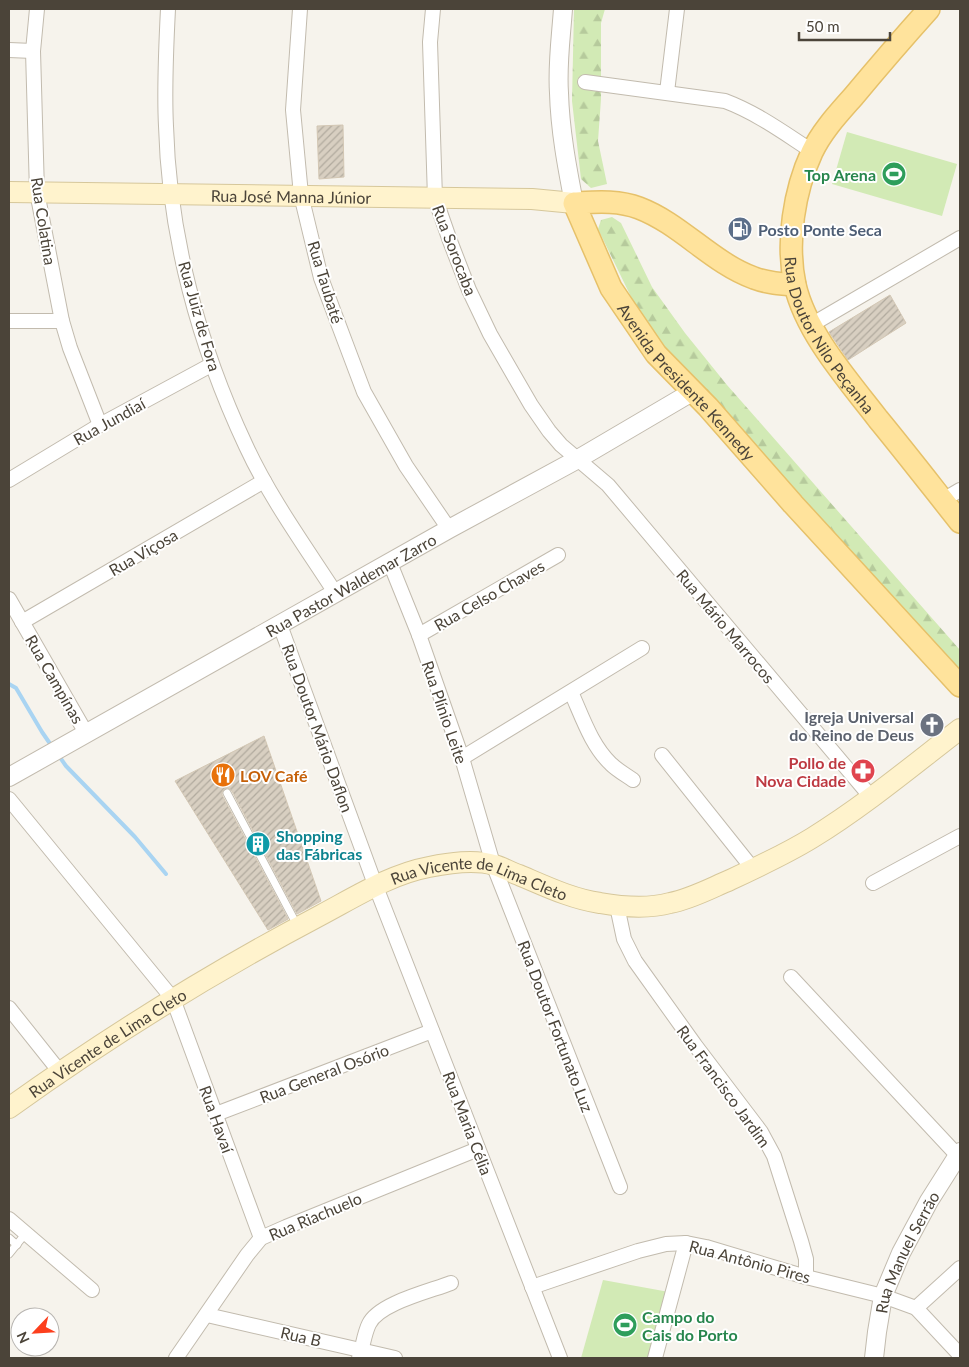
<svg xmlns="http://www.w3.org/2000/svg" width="969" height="1367" font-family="Lato,sans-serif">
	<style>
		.forest { fill: url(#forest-firs) }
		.park { fill: #d2eab5 }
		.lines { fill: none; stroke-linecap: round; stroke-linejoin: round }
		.stream { stroke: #a9d4f2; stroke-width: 4 }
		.building { fill: url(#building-hatch); stroke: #d3c7b4 }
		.service-casing { stroke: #c2bbae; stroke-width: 9 }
		.minor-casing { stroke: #c2bbae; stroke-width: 16 }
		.tertiary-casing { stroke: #c2bbae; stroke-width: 20 }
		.secondary-casing { stroke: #d6c79b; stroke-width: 22 }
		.primary-casing { stroke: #e6c16a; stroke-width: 24 }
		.service { stroke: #fff; stroke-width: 7 }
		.minor { stroke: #fff; stroke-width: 14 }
		.tertiary { stroke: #fff; stroke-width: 18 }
		.secondary { stroke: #fff3cd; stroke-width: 20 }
		.primary { stroke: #ffe39c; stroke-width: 21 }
		.labels { text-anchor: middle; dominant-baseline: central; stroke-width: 4; stroke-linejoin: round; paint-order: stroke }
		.leisure-label { font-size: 16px; font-weight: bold; fill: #27864d; stroke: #fff; text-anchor: end }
		.street-label { font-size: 16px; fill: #4b4439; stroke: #fff }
		.service-label { font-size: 16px; font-weight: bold; fill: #4e5e75; stroke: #fff; text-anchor: start }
		.worship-label { font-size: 16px; font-weight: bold; fill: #5b616d; stroke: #fff; text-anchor: end }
		.health-label { font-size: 16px; font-weight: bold; fill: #be3a42; stroke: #fff; text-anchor: end }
		.food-label { font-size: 16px; font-weight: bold; fill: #c56008; stroke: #fff; text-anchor: start }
		.culture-label { font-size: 16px; font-weight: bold; fill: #0d838f; stroke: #fff; text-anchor: start }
	</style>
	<defs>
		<pattern id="forest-firs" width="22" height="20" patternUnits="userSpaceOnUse" patternTransform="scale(1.25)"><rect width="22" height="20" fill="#d2eab5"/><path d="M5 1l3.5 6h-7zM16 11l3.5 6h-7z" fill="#b6ca9c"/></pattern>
		<pattern id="building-hatch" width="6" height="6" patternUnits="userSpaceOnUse" patternTransform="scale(1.25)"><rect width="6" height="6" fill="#d8cfc1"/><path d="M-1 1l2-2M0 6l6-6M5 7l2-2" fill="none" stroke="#b1aa9e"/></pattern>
	</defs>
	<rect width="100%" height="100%" fill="#f6f3ec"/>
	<g class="forest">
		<path d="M574,9H605L601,23V99L598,141L607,184L591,188L581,179L572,101Z"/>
		<path d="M612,217L621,223L652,287L685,333L727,385L960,650V679L662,345L635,305L598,229L601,220Z"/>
	</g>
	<g class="park">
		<path d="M847,132L957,164L942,216L832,184Z"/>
		<path d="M603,1280L669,1292L651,1358H581Z"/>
	</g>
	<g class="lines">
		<g class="stream">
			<path d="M9,684L16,688L42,732L53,748"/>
			<path d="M59,756L66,766L135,837L166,874"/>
		</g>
	</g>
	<g class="building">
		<path d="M343,125L344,177L319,179L317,126Z"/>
		<path d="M890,295L906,323L848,360L829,332Z"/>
		<path d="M264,736L321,901L297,914L232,791L228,788L224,789L222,792V795L288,919L268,930L175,781Z"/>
	</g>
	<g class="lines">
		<defs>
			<g id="service">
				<path d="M227,793L297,925"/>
				<path d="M9,1238L17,1245"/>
				<path d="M9,1254L26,1233"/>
			</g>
			<g id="minor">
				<path d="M37,9L33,51L37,192L62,321L70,348L100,425"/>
				<path d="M168,9C166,48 164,87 166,126C169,236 199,346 246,446C270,498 305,546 336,594"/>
				<path d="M300,9L293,110L301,195L321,278L364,392L406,466L449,529"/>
				<path d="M433,9L430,42L435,198L450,241L469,290L490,334L531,405L549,431L561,445L608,485L871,797"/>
				<path d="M9,50L33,51"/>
				<path d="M585,82L725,101C757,113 784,133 812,151"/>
				<path d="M667,92L677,9"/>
				<path d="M9,321H62"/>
				<path d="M811,325L960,238"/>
				<path d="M9,480L100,425L211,365"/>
				<path d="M943,500L960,490"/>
				<path d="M390,563L419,635L462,758L493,864L620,1187"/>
				<path d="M9,599L86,733"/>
				<path d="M22,622L264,481"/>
				<path d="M280,625L376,887L560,1358"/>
				<path d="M419,635L558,555"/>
				<path d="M571,692C582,716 591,745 611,764C617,770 626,775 633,780"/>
				<path d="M662,755L753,869"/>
				<path d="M462,758L642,648"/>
				<path d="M9,799L173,999L261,1238"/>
				<path d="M873,883L960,836"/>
				<path d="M617,906L624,939L635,961L695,1045L761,1132L774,1156L801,1241L806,1259V1277"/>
				<path d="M791,977L958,1156"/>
				<path d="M9,1008L60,1072"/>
				<path d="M216,1114L432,1031"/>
				<path d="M9,1219L92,1290"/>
				<path d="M532,1287L638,1251L666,1244L686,1243L706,1247L806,1277L883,1296L916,1308L960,1355"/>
				<path d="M916,1308L960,1268"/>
				<path d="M207,1315L395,1358"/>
				<path d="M176,1358L247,1255L261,1238L286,1227L478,1149"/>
				<path d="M359,1358C363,1347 364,1334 369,1324C379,1303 431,1291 451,1283"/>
				<path d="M655,1358L686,1243"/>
			</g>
			<g id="tertiary">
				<path d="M563,9C561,37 557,65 559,93C560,130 567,167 574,203"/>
				<path id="s1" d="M9,777L449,529L578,459L692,392"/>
				<path id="s2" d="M874,1358L877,1332L883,1296L901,1253L929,1201L960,1152"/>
			</g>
			<g id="secondary">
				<path id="s3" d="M9,192L532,199L574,203"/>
				<path id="s4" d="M9,1108C108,1037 213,972 321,915C355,897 391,874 429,867C449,863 474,859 494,865C502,867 510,872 519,875C545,886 572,899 600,903C623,907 648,909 670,903C691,899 711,888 730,880C758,867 786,854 812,838C864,806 912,766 960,729"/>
			</g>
			<g id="primary">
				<path id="s5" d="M929,9C903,38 878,67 853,97C838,114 822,131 812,152C794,191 786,242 795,285C806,333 848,380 878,419C906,453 933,488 960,522"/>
				<path id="s6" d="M795,285C781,284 767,283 754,278C712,263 681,224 639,208C618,200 596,202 574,203L611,288L656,354L708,407L793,504L960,686"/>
			</g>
		</defs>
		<use href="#service" class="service-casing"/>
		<use href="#minor" class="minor-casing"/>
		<use href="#tertiary" class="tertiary-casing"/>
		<use href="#secondary" class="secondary-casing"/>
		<use href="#primary" class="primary-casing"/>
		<use href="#service" class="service"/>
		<use href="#minor" class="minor"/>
		<use href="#tertiary" class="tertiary"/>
		<use href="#secondary" class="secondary"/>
		<use href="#primary" class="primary"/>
	</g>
	<defs>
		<symbol id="stadium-disc" viewBox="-11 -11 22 22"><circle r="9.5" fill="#2e9e5b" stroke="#fff"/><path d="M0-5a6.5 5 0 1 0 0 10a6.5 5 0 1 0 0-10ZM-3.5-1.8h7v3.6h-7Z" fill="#fff"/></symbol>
		<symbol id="fuel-disc" viewBox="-11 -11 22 22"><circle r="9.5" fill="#5c6f8a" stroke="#fff"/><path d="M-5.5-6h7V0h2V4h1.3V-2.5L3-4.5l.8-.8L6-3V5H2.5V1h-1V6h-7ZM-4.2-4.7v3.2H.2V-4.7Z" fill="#fff"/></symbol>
		<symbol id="church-disc" viewBox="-11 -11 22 22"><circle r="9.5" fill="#6b7280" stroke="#fff"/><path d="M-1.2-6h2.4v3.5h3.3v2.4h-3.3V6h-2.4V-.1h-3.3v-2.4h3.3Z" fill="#fff"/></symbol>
		<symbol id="pharmacy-disc" viewBox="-11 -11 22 22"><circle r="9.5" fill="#e0444e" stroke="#fff"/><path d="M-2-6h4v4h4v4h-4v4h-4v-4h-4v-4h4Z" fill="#fff"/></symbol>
		<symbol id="restaurant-disc" viewBox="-11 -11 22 22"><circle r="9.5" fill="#e8710a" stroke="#fff"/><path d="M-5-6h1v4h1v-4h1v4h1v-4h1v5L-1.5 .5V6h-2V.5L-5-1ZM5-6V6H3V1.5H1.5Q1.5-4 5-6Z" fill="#fff"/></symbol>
		<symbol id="building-disc" viewBox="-11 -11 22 22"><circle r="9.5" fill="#0f9aa8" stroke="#fff"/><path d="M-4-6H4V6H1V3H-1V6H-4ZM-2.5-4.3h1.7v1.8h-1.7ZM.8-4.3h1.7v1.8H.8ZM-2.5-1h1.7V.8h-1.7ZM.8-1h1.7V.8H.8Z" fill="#fff"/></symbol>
	</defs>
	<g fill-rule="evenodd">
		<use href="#stadium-disc" x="880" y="160" width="28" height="28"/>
		<use href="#fuel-disc" x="726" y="215" width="28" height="28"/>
		<use href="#church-disc" x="918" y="711" width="28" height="28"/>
		<use href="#pharmacy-disc" x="849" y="757" width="28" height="28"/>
		<use href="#restaurant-disc" x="209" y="761" width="28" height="28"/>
		<use href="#building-disc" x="244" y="830" width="28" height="28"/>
		<use href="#stadium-disc" x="611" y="1311" width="28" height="28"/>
	</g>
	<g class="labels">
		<g class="leisure-label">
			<text x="876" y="174">Top Arena</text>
			<text x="642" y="1316" text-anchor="start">Campo do<tspan x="642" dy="18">Cais do Porto</tspan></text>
		</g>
		<g class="street-label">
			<text stroke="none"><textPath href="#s3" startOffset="282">Rua José Manna Júnior</textPath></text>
			<text transform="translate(44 221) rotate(81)">Rua Colatina</text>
			<text transform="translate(455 250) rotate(69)">Rua Sorocaba</text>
			<text transform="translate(326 282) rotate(73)">Rua Taubaté</text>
			<text transform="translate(200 316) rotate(74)">Rua Juiz de Fora</text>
			<text stroke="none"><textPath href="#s5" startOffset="381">Rua Doutor Nilo Peçanha</textPath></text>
			<text stroke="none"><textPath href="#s6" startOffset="456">Avenida Presidente Kennedy</textPath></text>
			<text transform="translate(109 421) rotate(-29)">Rua Jundiaí</text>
			<text transform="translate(143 552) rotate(-30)">Rua Viçosa</text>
			<text stroke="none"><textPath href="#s1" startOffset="392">Rua Pastor Waldemar Zarro</textPath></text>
			<text transform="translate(489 595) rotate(-30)">Rua Celso Chaves</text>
			<text transform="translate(726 626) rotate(50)">Rua Mário Marrocos</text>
			<text transform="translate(55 679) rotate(60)">Rua Campínas</text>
			<text transform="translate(445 712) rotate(71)">Rua Plínio Leite</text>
			<text transform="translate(318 728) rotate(70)">Rua Doutor Mário Daflon</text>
			<text stroke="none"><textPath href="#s4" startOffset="538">Rua Vicente de Lima Cleto</textPath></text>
			<text transform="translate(556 1026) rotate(69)">Rua Doutor Fortunato Luz</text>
			<text stroke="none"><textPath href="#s4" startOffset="118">Rua Vicente de Lima Cleto</textPath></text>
			<text transform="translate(324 1073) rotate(-21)">Rua General Osório</text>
			<text transform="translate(724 1086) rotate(54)">Rua Francisco Jardim</text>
			<text transform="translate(217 1119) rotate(70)">Rua Havaí</text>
			<text transform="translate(468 1123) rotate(69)">Rua Maria Célia</text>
			<text transform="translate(315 1216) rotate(-23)">Rua Riachuelo</text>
			<text stroke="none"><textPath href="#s2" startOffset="112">Rua Manuel Serrão</textPath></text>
			<text transform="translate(750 1261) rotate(15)">Rua Antônio Pires</text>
			<text transform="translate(301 1336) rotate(13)">Rua B</text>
		</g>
		<g class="service-label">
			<text x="758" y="229">Posto Ponte Seca</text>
		</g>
		<g class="worship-label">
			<text x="914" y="716">Igreja Universal<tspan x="914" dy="18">do Reino de Deus</tspan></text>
		</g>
		<g class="health-label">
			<text x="846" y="762">Pollo de<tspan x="846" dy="18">Nova Cidade</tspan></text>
		</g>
		<g class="food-label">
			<text x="240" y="775">LOV Café</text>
		</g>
		<g class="culture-label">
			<text x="276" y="835">Shopping<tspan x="276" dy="18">das Fábricas</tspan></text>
		</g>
	</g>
	<rect width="969" height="1367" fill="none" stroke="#4b4439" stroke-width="20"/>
	<g transform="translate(35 1332) rotate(245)"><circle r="24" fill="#ffffff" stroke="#b7b4b0"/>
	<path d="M0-4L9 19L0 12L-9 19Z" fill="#fc3f1d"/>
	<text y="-8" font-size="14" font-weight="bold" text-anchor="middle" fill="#4b4439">N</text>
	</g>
	<path d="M799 32v8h91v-8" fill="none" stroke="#4b4439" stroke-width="2.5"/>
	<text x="806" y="32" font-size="15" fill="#4b4439" stroke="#ffffff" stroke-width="4" paint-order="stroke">50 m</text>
</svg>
